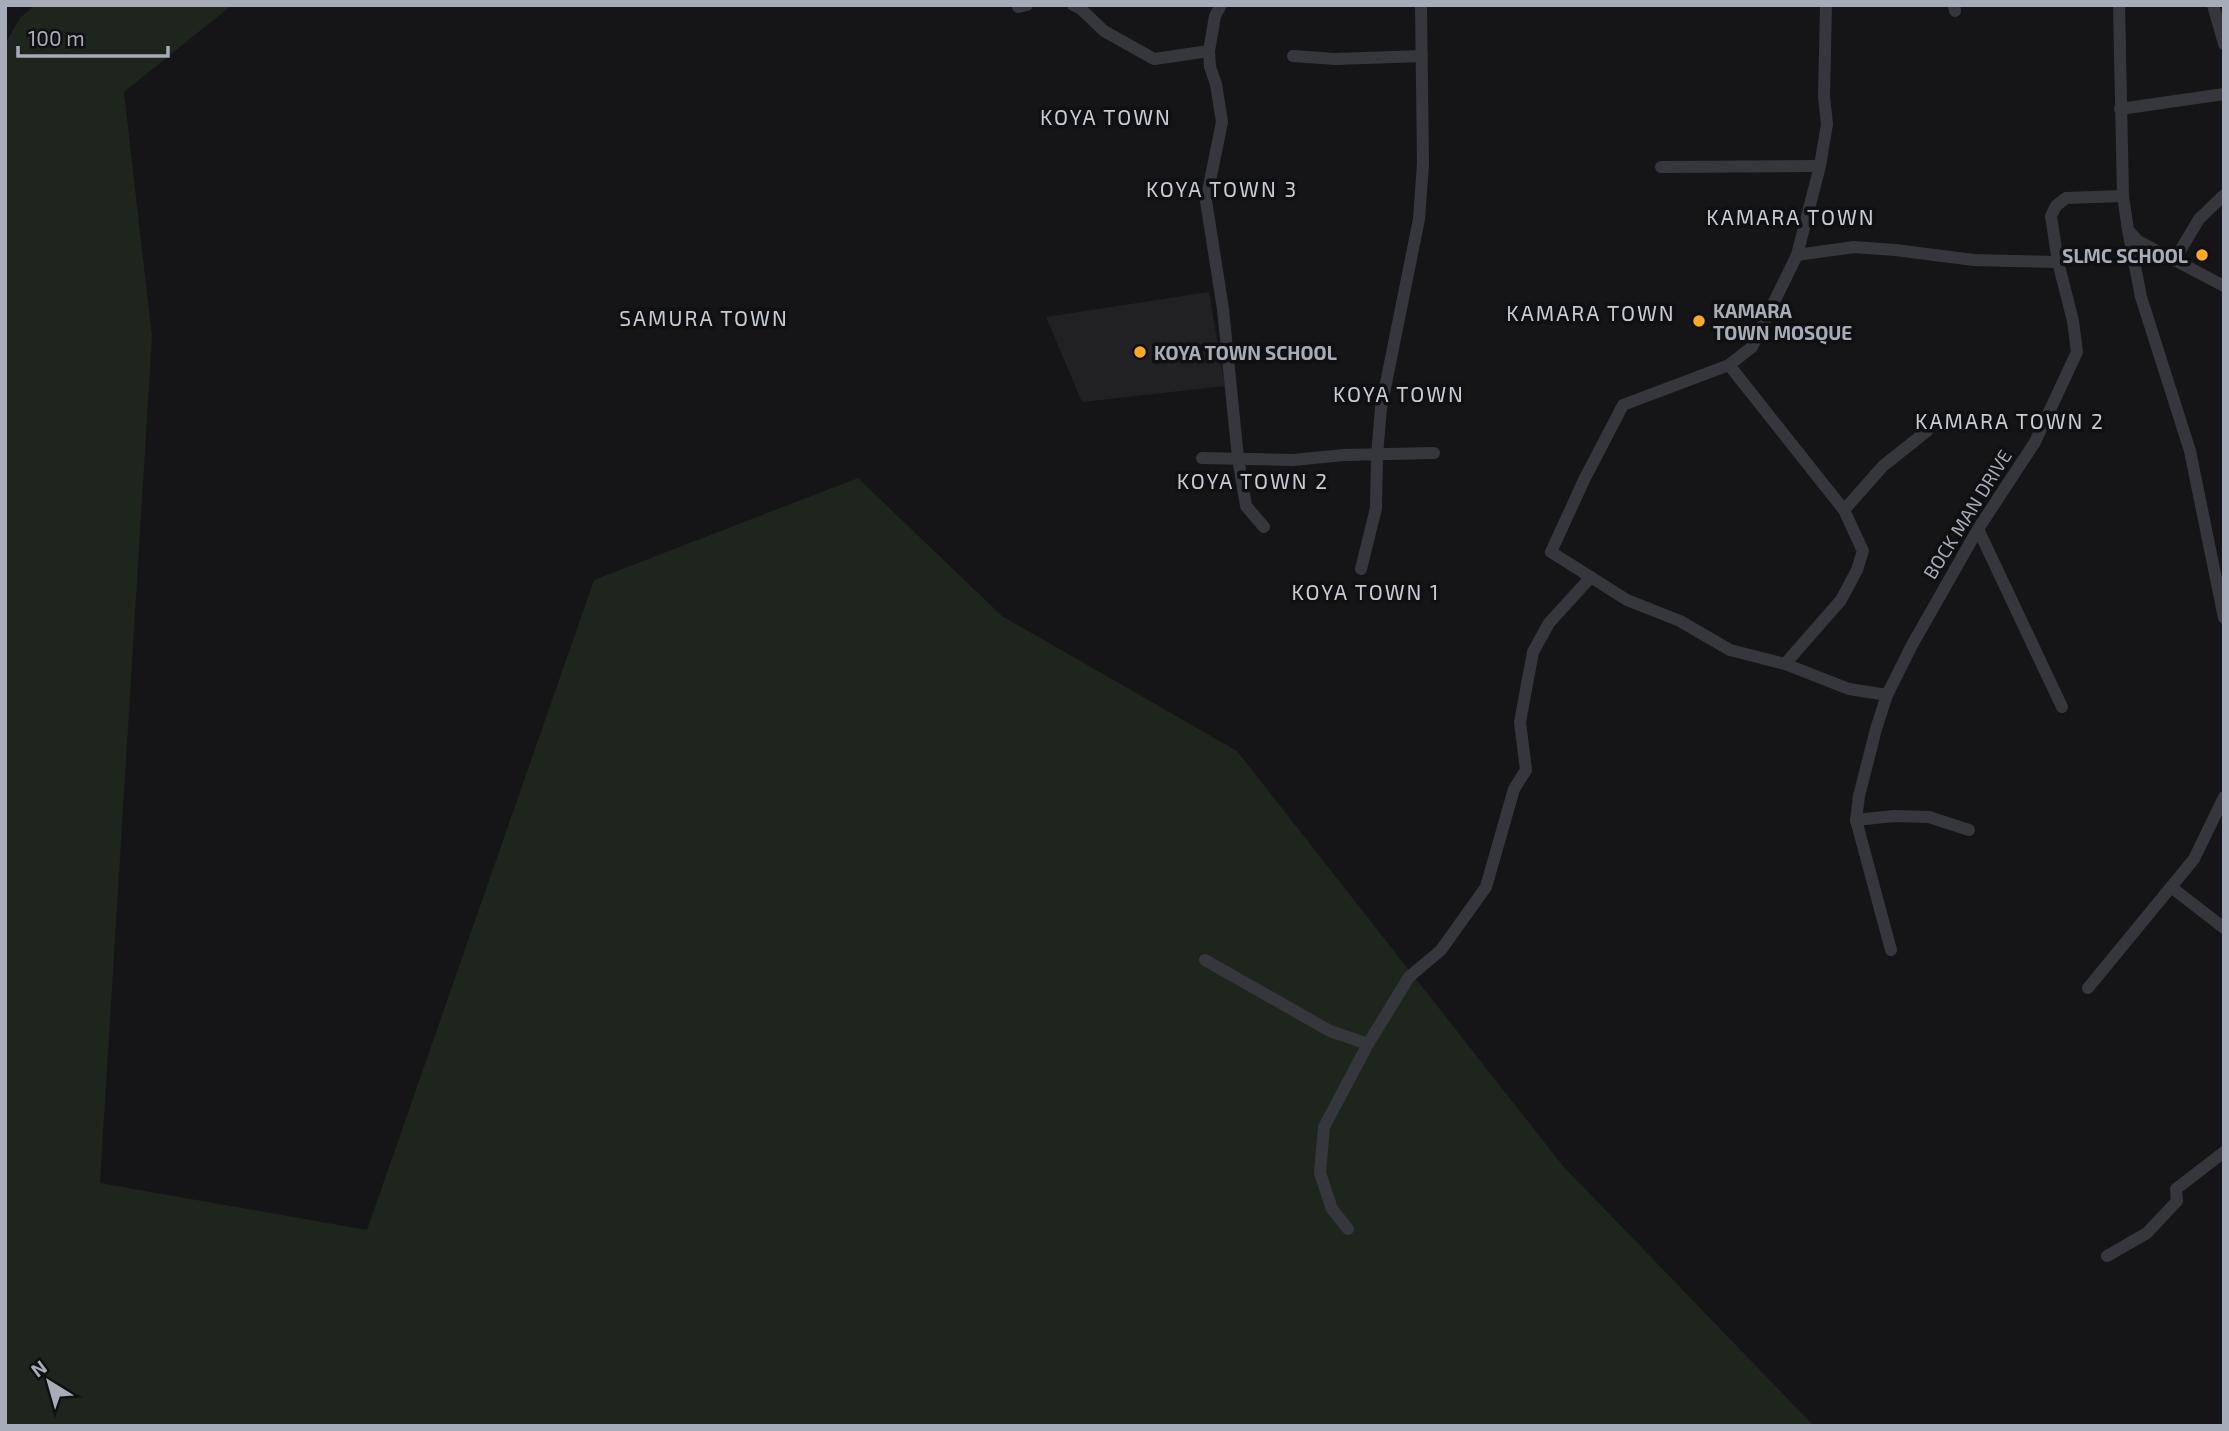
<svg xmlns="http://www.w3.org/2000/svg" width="2229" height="1431" font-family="'Exo 2',sans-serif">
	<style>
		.built { fill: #212124 }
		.grass { fill: #1d251d }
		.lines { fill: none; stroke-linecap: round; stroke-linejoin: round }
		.minor { stroke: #36373c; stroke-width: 12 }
		.poi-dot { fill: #fba928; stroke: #101012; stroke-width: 2.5 }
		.labels { text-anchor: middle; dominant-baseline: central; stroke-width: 7; stroke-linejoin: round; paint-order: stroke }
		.poi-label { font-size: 19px; font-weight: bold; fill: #a6acb8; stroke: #101012; text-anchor: start }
		.street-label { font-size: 19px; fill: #a6acb8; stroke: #101012 }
		.neighbourhood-label { font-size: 21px; letter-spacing: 2px; fill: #c7cbd4; stroke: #101012 }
	</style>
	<rect width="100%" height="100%" fill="#151517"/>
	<path class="built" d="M1209,292L1225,386L1082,402L1046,317Z"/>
	<path class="grass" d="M35,5H232L124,92L152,337L100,1183L367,1230L594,580L858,478L1002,616L1237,751L1563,1166L1814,1426H5V44L20,18Z"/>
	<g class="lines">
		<g class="minor">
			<path d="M1073,5L1081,9L1104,31L1154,59L1209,51"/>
			<path d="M1221,5L1215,16L1209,51L1210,67L1216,84L1222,122L1206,201L1223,309L1238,458L1246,506L1264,527"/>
			<path d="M1826,5L1824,97L1827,124L1820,166L1797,255L1752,347L1729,365L1623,405L1584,480L1551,552L1627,600L1680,621L1730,650L1785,664L1849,689L1887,695"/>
			<path d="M1954,5L1955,11"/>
			<path d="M2119,5L2123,196L2128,230L2141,297L2190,451L2224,618"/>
			<path d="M2213,5L2224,44"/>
			<path d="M1018,7L1027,5"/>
			<path d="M1293,56L1336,59L1422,56"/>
			<path d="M2120,109L2224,94"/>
			<path d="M1661,167L1820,166"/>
			<path d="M2128,230L2138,241L2224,286"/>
			<path d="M1797,255L1854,247L1895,250L1974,260L2058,262"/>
			<path d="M2174,261L2199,219L2224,195"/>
			<path d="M1729,365L1844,510L1863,551L1857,570L1841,600L1785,664"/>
			<path d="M1202,458L1293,460L1344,455L1434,453"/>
			<path d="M1844,510L1883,466L1927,431"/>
			<path d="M1978,529L2062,707"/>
			<path d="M1361,569L1376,508L1377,455L1381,408L1419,219L1423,164L1421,5"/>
			<path d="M1856,820L1894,816L1929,817L1969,830"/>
			<path d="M2171,887L2224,928"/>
			<path d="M1891,950L1856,820L1859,796L1876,729L1887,695L1912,645L1978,529L2035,442L2077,352L2073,321L2058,262L2051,216L2056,206L2066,198L2123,196"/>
			<path d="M1205,960L1330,1031L1368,1044"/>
			<path d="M2088,988L2194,859L2224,797"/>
			<path d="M1348,1229L1332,1209L1320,1173L1324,1127L1368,1044L1409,977L1441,950L1486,887L1514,789L1526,770L1520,722L1533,652L1549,623L1591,577"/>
			<path d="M2107,1256L2147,1233L2177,1201L2176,1189L2224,1152"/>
		</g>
	</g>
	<g class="poi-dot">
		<circle cx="2202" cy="255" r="7"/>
		<circle cx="1699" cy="321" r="7"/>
		<circle cx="1140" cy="352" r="7"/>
	</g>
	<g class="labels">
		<g class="poi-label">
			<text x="2188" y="255" text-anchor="end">SLMC SCHOOL</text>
			<text x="1713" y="310">KAMARA<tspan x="1713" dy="22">TOWN MOSQUE</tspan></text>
			<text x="1154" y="352">KOYA TOWN SCHOOL</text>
		</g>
		<g class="street-label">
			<text transform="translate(1967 514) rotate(-58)">BOCK MAN DRIVE</text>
		</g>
		<g class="neighbourhood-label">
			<text x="1106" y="116">KOYA TOWN</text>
			<text x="1222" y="188">KOYA TOWN 3</text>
			<text x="1791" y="216">KAMARA TOWN</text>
			<text x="1591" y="312">KAMARA TOWN</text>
			<text x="704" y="317">SAMURA TOWN</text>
			<text x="1399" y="393">KOYA TOWN</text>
			<text x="2010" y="420">KAMARA TOWN 2</text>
			<text x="1253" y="480">KOYA TOWN 2</text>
			<text x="1366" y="591">KOYA TOWN 1</text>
		</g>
	</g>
	<rect width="2229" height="1431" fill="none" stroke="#a6acb8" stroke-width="14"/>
	<g transform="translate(49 1382) rotate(323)" stroke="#101012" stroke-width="5" paint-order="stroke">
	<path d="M0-5L12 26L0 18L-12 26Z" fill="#a6acb8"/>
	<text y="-10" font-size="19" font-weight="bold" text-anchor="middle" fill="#a6acb8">N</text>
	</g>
	<path d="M18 46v10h150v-10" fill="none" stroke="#a6acb8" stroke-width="3.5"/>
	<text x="28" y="46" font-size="21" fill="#a6acb8" stroke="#101012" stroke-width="5" paint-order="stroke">100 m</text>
</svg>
